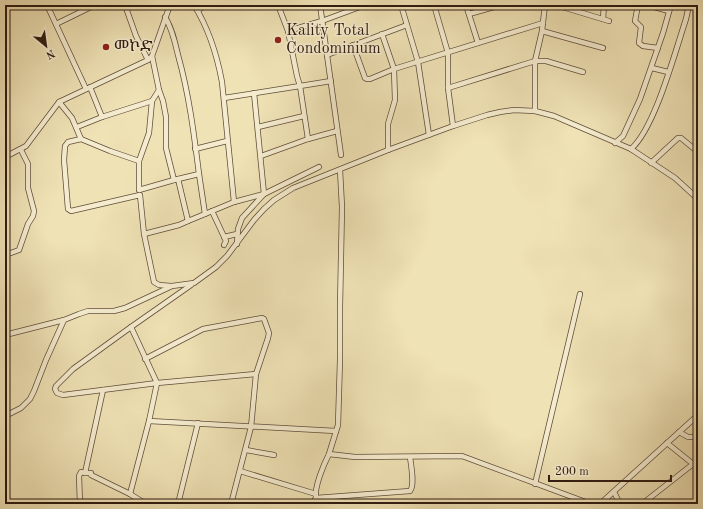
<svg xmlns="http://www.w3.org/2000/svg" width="703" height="509" font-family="'Old Standard TT','Noto Serif Ethiopic',serif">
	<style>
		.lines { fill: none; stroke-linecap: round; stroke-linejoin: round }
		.minor-casing { stroke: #5f4d3a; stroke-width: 6 }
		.minor { stroke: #f5eccf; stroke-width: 4.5 }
		.poi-dot { fill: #8f2418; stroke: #f5eccf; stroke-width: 1.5 }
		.labels { text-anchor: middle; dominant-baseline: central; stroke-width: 3; stroke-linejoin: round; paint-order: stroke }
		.poi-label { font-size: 16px; fill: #2f1b11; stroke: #f5eccf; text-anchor: start }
	</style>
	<rect width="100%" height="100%" fill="#efe2b5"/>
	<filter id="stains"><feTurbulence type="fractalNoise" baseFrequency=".005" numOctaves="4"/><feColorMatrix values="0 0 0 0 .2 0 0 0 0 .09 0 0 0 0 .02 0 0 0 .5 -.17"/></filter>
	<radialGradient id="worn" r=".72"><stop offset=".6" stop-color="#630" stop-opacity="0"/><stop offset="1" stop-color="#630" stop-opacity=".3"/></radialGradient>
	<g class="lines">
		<defs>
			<g id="minor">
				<path d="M47,5L86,89"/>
				<path d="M125,5L136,36L148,60"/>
				<path d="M194,5C209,29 217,55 222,82L234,202"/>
				<path d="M278,5L288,31L322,21L365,5"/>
				<path d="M320,5L341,155"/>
				<path d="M401,5L418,62L429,135"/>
				<path d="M434,5L448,53V88L453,126"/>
				<path d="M466,5L478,43"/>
				<path d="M556,5L609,21"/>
				<path d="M638,5L635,21L641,27L639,43L643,46L658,48"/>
				<path d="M647,5L669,11"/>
				<path d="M198,11L204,5"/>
				<path d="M469,14L501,5"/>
				<path d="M603,19L604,5"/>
				<path d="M56,24L95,5"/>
				<path d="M542,31L603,48"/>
				<path d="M353,45L365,78L367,79H370L394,69L382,34"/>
				<path d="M327,55L407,25"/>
				<path d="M152,56L159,90L163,101L166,117V148L174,180L199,174C194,134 189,94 178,55C175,42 172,28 165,17"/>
				<path d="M652,68L668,72"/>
				<path d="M90,87L102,117L152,101"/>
				<path d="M448,88L535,61H546L583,72"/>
				<path d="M159,90L152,101L149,133L139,161V190L174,180"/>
				<path d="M224,98L300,86L297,76L288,31"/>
				<path d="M59,102L72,118L81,139L110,151L139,161"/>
				<path d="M535,111V61L542,31L545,5"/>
				<path d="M77,127L102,117"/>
				<path d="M258,127L304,116"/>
				<path d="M81,139L68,142L65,146L64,160L68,209L71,211L140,195L144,234L154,282L159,285L171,286"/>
				<path d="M308,139L300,86L331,81"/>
				<path d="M615,143L623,136L640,99L663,33L671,5"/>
				<path d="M195,149L227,141"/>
				<path d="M631,149C655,128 675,52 686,19L689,5"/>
				<path d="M388,150V124L395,100L394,69L543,23"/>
				<path d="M261,156L308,139L337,131"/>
				<path d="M5,157L26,146L59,102L148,60L152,56L170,5"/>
				<path d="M651,163L678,138H681L698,152"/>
				<path d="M340,170L342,207L340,307V360L338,425L329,454L355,457L462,456L591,504"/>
				<path d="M199,174L205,214"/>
				<path d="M178,179L188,221L234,202L264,194L319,167"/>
				<path d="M212,211L226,241L224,245"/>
				<path d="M144,234L179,225L188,221"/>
				<path d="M224,237L237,234"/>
				<path d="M237,244L238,229L242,218L264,194L254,93"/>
				<path d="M5,255L19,250L28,224L33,216L34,211L28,188V164L21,150"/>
				<path d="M191,285L131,327L73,369L56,386L55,389L57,393L63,395L157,383L256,374"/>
				<path d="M5,335L64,320"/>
				<path d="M145,359L203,329L262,318L264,319L269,333L268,338L256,374L251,427L231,504"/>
				<path d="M103,390L85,473H91V475L130,494L146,504"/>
				<path d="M5,416L21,408L30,399L34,391L46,360L64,320L79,314L88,311H114L125,308L172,286L194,283L216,267L227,256L254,220L264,209L274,200L293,188L388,150L453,126L487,115L500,112L514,110L535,111L554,116L631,149L675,178L698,199"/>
				<path d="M149,421L336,431"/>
				<path d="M679,432L688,437H698"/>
				<path d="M667,443L698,468"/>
				<path d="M246,450L274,455"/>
				<path d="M240,471L316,494"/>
				<path d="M535,484L580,294"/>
				<path d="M614,492L620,504"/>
				<path d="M130,494L149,421L157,383L131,327"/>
				<path d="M316,498L410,491C415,485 411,465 410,457"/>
				<path d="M80,504L79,476L81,472L85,473"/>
				<path d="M178,504L198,423"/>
				<path d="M312,504L316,498C314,487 324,464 329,454"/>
				<path d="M600,504L698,415"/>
				<path d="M642,504L693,464"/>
			</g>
		</defs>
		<use href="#minor" class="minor-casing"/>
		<use href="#minor" class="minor"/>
	</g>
	<g class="poi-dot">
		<circle cx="278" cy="40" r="4"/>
		<circle cx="106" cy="47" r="4"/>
	</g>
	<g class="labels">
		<g class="poi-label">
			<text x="286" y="31">Kality Total<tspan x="286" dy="18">Condominium</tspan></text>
			<text x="114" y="47">መኮድ</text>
		</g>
	</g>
	<rect width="703" height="509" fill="none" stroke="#efe2b5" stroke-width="20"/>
	<rect x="6" y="6" width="691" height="497" fill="none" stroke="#2f1b11" stroke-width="2"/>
	<rect x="10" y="10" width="683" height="489" fill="none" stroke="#2f1b11"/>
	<g transform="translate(46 46) rotate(151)" stroke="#f5eccf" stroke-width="3" paint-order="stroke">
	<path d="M0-3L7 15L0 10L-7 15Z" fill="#2f1b11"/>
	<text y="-6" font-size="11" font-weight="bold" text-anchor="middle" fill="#2f1b11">N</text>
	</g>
	<path d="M549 475v6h122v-6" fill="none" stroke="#2f1b11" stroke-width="2"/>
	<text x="555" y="475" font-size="12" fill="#2f1b11" stroke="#f5eccf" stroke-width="3" paint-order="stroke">200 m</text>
	<rect width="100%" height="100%" filter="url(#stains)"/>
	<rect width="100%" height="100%" fill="url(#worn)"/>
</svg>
